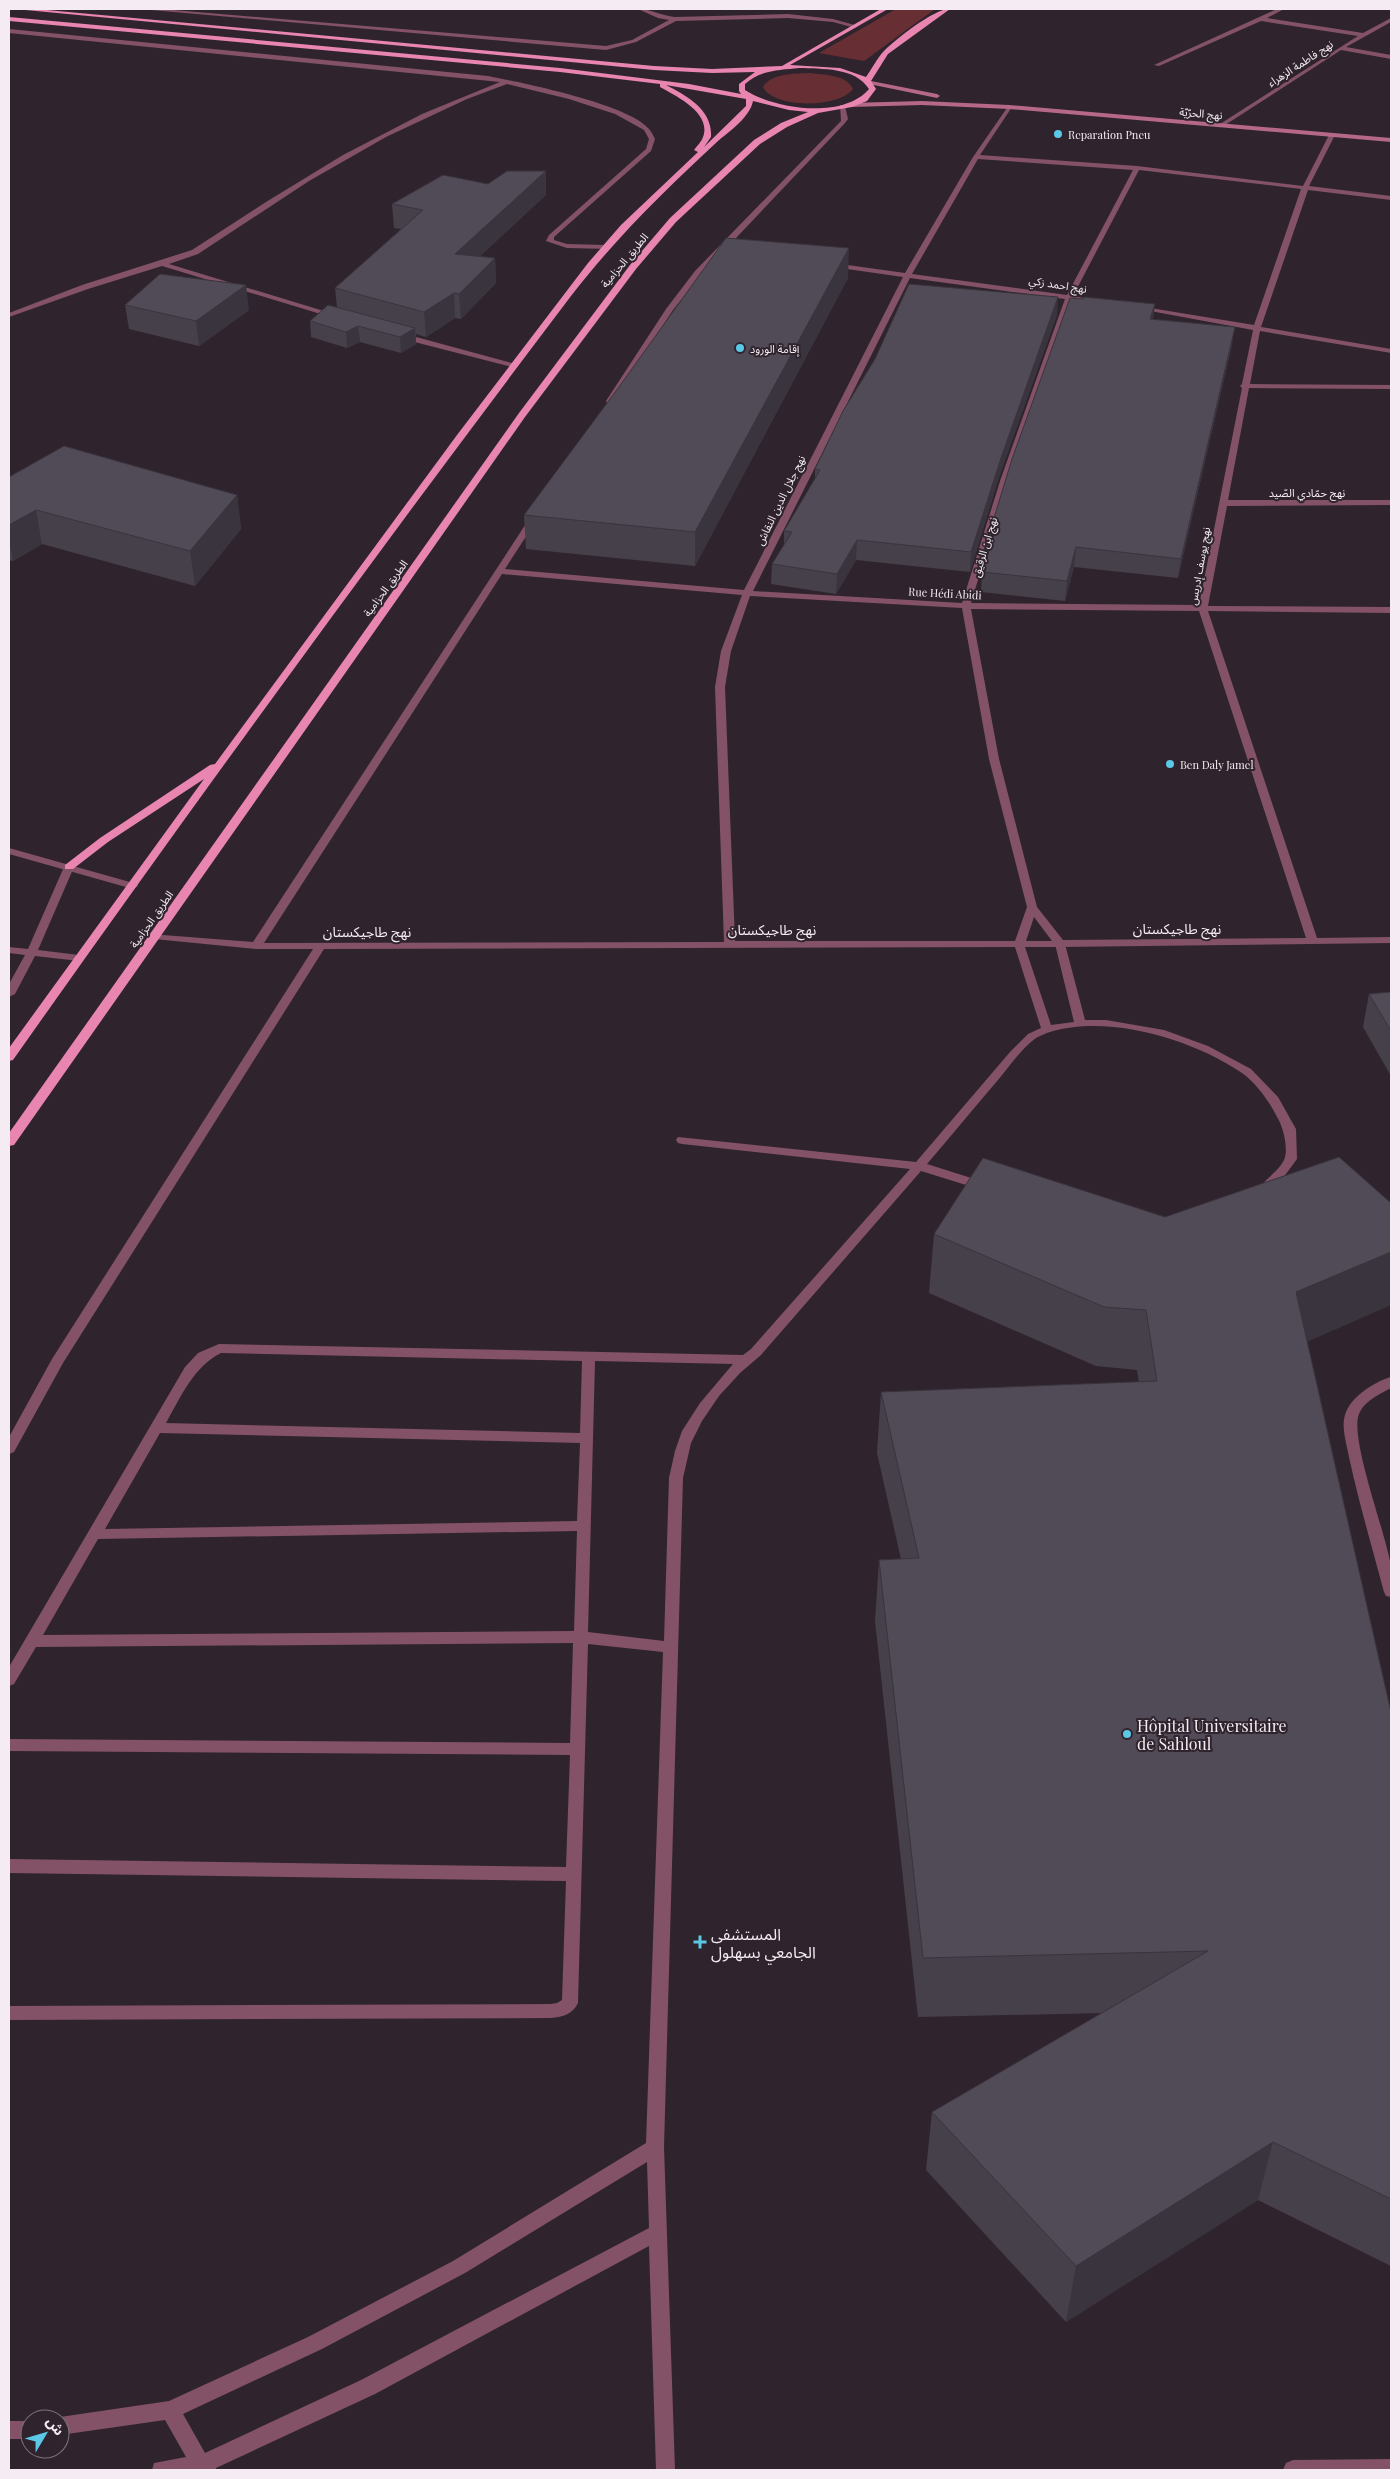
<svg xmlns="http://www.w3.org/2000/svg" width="1400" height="2479" font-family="'Playfair Display','Noto Sans Arabic',serif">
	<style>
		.green { fill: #672f34 }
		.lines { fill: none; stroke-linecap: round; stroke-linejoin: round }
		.service { fill: #835266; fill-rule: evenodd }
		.minor { fill: #835266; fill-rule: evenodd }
		.tertiary { fill: #835266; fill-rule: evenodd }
		.secondary { fill: #b66889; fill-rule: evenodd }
		.trunk { fill: #e885b0; fill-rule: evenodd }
		.wall { fill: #46404b }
		.shaded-wall { fill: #39343d }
		.building { fill: #514a57; stroke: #39343d }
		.poi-dot { fill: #5bc8e6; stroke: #2f242d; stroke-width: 2 }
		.labels { text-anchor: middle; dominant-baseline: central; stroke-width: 4; stroke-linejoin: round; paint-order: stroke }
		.far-street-label { font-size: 11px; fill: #f4ecf2; stroke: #2f242d }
		.far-poi-label { font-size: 11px; fill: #f4ecf2; stroke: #2f242d; text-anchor: start }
		.street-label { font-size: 14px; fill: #f4ecf2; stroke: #2f242d }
		.near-poi-label { font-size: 16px; fill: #f4ecf2; stroke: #2f242d; text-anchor: start }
	</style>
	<rect width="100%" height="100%" fill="#2f242d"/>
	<g class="green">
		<path d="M896,9H935L864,61L819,53Z"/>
		<path d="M809,73C824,75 846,74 853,89C839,108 774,109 763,87C772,73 793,74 809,73Z"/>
	</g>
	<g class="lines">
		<g class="service">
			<path d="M69,864L74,867L38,950L79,955L84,958L79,961L35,956L15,994L9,997V984L25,955L9,953V947L28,949L64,867Z"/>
			<path d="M1019,941L1024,944L1051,1025L1074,1022L1055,944L1060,941L1065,944L1085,1020H1106L1164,1030L1208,1046L1251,1069L1278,1097L1296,1129L1297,1159L1280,1182L1269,1191H1261L1259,1188C1266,1178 1278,1172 1284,1160C1289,1149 1283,1126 1277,1117C1269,1101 1256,1083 1242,1073C1192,1039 1109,1014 1050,1032C1046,1033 1040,1036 1036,1038C1021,1049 1009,1067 998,1080C974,1108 951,1136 927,1164L987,1183L989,1186L987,1189H979L921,1171L761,1355L740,1373L719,1396L702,1421L691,1443L683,1478L664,2147L675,2470H656L649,2246L375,2394L216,2468V2470H152L154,2463L186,2457L165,2420L60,2435V2419H54L60,2417L169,2401L308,2337L453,2261L646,2143L663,1652L588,1644L578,2003C573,2014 563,2017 551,2018L9,2020V2006L551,2004L557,2003L562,2000L566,1881L9,1873V1859L566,1867L570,1755L9,1751V1739L570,1743L573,1643L36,1647L14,1684L9,1686V1667L185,1367L198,1353L219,1344L743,1355L751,1349L910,1169L682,1144L678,1143L676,1140L678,1137L916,1162L1010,1052L1028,1034L1041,1028L1014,944ZM221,1353L582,1361L580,1433L166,1423C181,1397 193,1367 221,1353ZM595,1361L733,1364L700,1403L682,1431L675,1451L669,1478L664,1641L588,1632ZM160,1433L580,1443L577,1521L105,1529ZM577,1531L574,1631L43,1635L98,1539ZM647,2162L649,2228L361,2380L205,2453L183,2414L322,2349L465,2273Z"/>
			<path d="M1391,1377V1388C1380,1394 1364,1401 1359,1414C1349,1438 1387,1536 1391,1567C1393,1576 1392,1588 1391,1597L1386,1596L1384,1592C1372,1547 1359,1503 1349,1457C1347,1445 1341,1428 1345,1415C1350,1397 1374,1382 1391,1377Z"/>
			<rect x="9" y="2421" width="21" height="18"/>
			<path d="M1391,2459V2470H1283L1286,2463L1293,2460Z"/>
		</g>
		<g class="minor">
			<path d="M140,9H161L606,46L632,40L669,20L658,18L638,9C651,9 662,16 675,17L788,14L833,19L858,26L855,28L833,22L788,18L676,21L636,42L606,50Z"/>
			<path d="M1277,9H1284L1267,18L1363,33L1391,18V22L1346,47L1391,55V59L1341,50L1222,127L1220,124L1358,36L1261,21L1159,66L1154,65Z"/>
			<path d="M9,29L488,76C523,83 628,104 649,129C652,132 653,136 655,139L651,151L554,237V240L567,244L606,245L610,247L609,249L567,248L546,241L549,235L646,149L649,139L644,130L615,114L569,99L507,84L467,99L386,137L309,181L198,254L169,264L337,315V319L162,266L88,289L9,317V313L82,285L192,250L266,202L343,155L422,114L500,82L9,33Z"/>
			<path d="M840,105L845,106L848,119L845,123L701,275L673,310L613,403H607L606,401L666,309L695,271L841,121Z"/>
			<path d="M1009,105L1012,107L980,155L1137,166L1303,186L1329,135L1332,133L1335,135L1309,186L1391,196V200L1308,190L1261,327L1391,349V353L1260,331L1250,384L1391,385V389L1249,388L1228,500H1391V505L1227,506L1208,606L1391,607V613L1208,611L1317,938L1391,937V943L1060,947L324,949L63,1363L14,1452L9,1454V1437L52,1359L313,949H256L154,939L149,936L150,934L253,942L531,516L538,518L505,569L744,590L903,277L833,267L829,265L833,263L905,273L973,157ZM978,159L1133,170L1067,295L912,274ZM1139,170L1301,189L1254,325L1138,306L1134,308L1253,330L1242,384L1240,386L1242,388L1199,605L971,603L1009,478L1072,300L1096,303L1100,301L1073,296ZM910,278L1065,299L1001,478L962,603L753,591ZM502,574L742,595L721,651L715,687L724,942L264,943ZM750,596L962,608L989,759L1027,907L1015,941H735L725,687L731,651ZM971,609L1199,611L1306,938L1063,940L1037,907L999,759ZM1034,917L1052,941H1026Z"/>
			<path d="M399,334H405L519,365L512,367L399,338Z"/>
		</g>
		<path class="tertiary" d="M9,848L137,884L138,886L133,889L9,854Z"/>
		<g class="secondary">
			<path d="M871,81L937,94L940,96L937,98L869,84Z"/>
			<path d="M922,101L1009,105L1391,138V142L1009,109L922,105L850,107L847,105L850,103Z"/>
		</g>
		<path class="trunk" d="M15,9H36L654,66L712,69L782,66L881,9H888L790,65L840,68L866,77C872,69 877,58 884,51C896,39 935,8 950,9L888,54L871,81L876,89L867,101L852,107L818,113L787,127L760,144L676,222L636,269L525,417L14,1145L9,1146V1133L519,413L630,265L670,218L754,140L781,123L808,112L789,110L753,101C750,117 730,131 718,141C665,190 615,239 571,296C381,547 195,802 13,1060L9,1061V1048L204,779L108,842L73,869H65V865L100,838L210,765L215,764L457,435L588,263L621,225L698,152L694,150C697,146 702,141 703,137C712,113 676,96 660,87V84L560,72L9,21V17L560,68L689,84L741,94L739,91V84L755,72L712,73L654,70ZM799,68C822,69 855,67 869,89C844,119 776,110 745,90V84C760,70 780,70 799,68ZM666,85L746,99V106L704,147L711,137C713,110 687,96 666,85Z"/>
	</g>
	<g class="wall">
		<path d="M546,171V195L480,256L495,258L496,283L461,319L455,318L426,337L416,334V344L401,353L360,342L347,348L311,337L310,321L337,307L335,288L401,229L394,228L392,204Z"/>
		<path d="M848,278L695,566L526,549L524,515Z"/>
		<path d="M125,305L249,310L199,346L129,329Z"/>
		<path d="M1057,315L999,477L970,572L856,560L836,594L771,584L772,564L784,545V531L815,479V469Z"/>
		<path d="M1153,319L1232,345L1178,578L1074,567L1065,601L981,592L983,554Z"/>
		<path d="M9,477L237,495L241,529L195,586L42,544L13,561L9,560Z"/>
		<path d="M1391,992V1076L1363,1027L1369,994Z"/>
		<path d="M934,1234L1307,1342L1391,1712V2266L1258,2200L1066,2322L926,2170L932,2112L1103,2013L918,2017L875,1621L879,1560L901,1559L877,1453L881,1392L1139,1382L1137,1370L1096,1366L929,1293Z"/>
	</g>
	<g class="shaded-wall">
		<path d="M546,171V195L457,278L455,254Z"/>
		<path d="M849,248L848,278L695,566V532Z"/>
		<path d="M495,258L496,283L461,319L459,294Z"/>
		<path d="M246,285L249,310L199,346L196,321Z"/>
		<path d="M454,293L455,318L426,337L424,312Z"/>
		<path d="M1058,297L1057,315L999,477L970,572L971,552L1001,458Z"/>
		<path d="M1155,304L1153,322L1150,319Z"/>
		<path d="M358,326L360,342L347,348L346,332Z"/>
		<path d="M1235,327L1232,345L1178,578L1181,559Z"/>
		<path d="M415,328L416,344L401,353L400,337Z"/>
		<path d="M237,495L241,529L195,586L190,551Z"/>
		<path d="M36,510L42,544L13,561L9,540V525Z"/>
		<path d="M857,540L856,560L836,594L837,574Z"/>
		<path d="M1076,547L1074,567L1065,601L1067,581Z"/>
		<path d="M1391,1252V1305L1284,1352L1296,1292Z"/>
		<path d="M1273,2142L1258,2200L1066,2322L1076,2266Z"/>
	</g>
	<g class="building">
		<path d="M507,171H546L455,254L495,258L459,294L454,293L424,312L335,288L423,210L392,204L443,175L488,184Z"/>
		<path d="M726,238L849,248L695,532L524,515L616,391Z"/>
		<path d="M160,274L246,285L196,321L125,305Z"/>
		<path d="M909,284L1058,297L1001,458L971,552L857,540L837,574L772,564L792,532L784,531L820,470L815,469L843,411L875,359Z"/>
		<path d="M1084,297L1155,304L1150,319L1235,327L1181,559L1076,547L1067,581L982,572L988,554H983L1012,459L1070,298L1083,299Z"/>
		<path d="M328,305L415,328L400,337L358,326L346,332L310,321Z"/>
		<path d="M64,446L237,495L190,551L36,510L9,525V477Z"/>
		<path d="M1391,992V1031L1369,994Z"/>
		<path d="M1339,1157L1391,1203V1252L1296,1292L1391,1712V2199L1273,2142L1076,2266L932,2112L1208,1951L923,1958L879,1560L919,1558L881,1392L1157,1381L1146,1310L1104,1307L934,1234L983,1158L1165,1217Z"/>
	</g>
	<g class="poi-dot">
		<circle cx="1058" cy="134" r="5"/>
		<circle cx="740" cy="348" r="5"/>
		<circle cx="1170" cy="764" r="5"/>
		<circle cx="1127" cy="1734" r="5"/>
		<path d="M697.5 1934.5h5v5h5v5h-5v5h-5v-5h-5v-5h5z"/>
	</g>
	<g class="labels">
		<g class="far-street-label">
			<text transform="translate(1300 63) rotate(-33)">نهج فاطمة الزهراء</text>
			<text transform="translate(1201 113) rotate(5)">نهج الحرّيّة</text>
			<text transform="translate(624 260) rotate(-50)">الطريق الحزامية</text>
			<text transform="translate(1058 284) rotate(9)">نهج احمد زكي</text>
			<text x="1307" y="492">نهج حمّادي الصّيد</text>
			<text transform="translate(780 500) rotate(-64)">نهج جلال الدين النقاش</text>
			<text transform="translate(984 547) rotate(-73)">نهج ابن الرقيق</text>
			<text transform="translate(1199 566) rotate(-80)">نهج يوسف إدريس</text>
			<text transform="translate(385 588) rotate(-54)">الطريق الحزامية</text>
			<text transform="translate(945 593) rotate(3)">Rue Hédi Abidi</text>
			<text transform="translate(151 919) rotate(-55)">الطريق الحزامية</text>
		</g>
		<g class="far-poi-label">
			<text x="1068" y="134">Reparation Pneu</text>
			<text x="750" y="348">إقامة الورود</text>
			<text x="1180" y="764">Ben Daly Jamel</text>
		</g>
		<g class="street-label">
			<text x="1177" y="928">نهج طاجيكستان</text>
			<text x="772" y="929">نهج طاجيكستان</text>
			<text x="367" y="931">نهج طاجيكستان</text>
		</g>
		<g class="near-poi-label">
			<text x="1137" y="1725">Hôpital Universitaire<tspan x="1137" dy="18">de Sahloul</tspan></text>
			<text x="711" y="1933">المستشفى<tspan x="711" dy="18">الجامعي بسهلول</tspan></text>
		</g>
	</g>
	<rect width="1400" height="2479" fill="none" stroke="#f4ecf2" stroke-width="20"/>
	<g transform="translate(45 2434) rotate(52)"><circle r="24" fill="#2f242d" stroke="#7e747c"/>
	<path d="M0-4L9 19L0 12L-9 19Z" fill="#5bc8e6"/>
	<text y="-8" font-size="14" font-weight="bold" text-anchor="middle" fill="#f4ecf2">ش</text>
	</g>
</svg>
